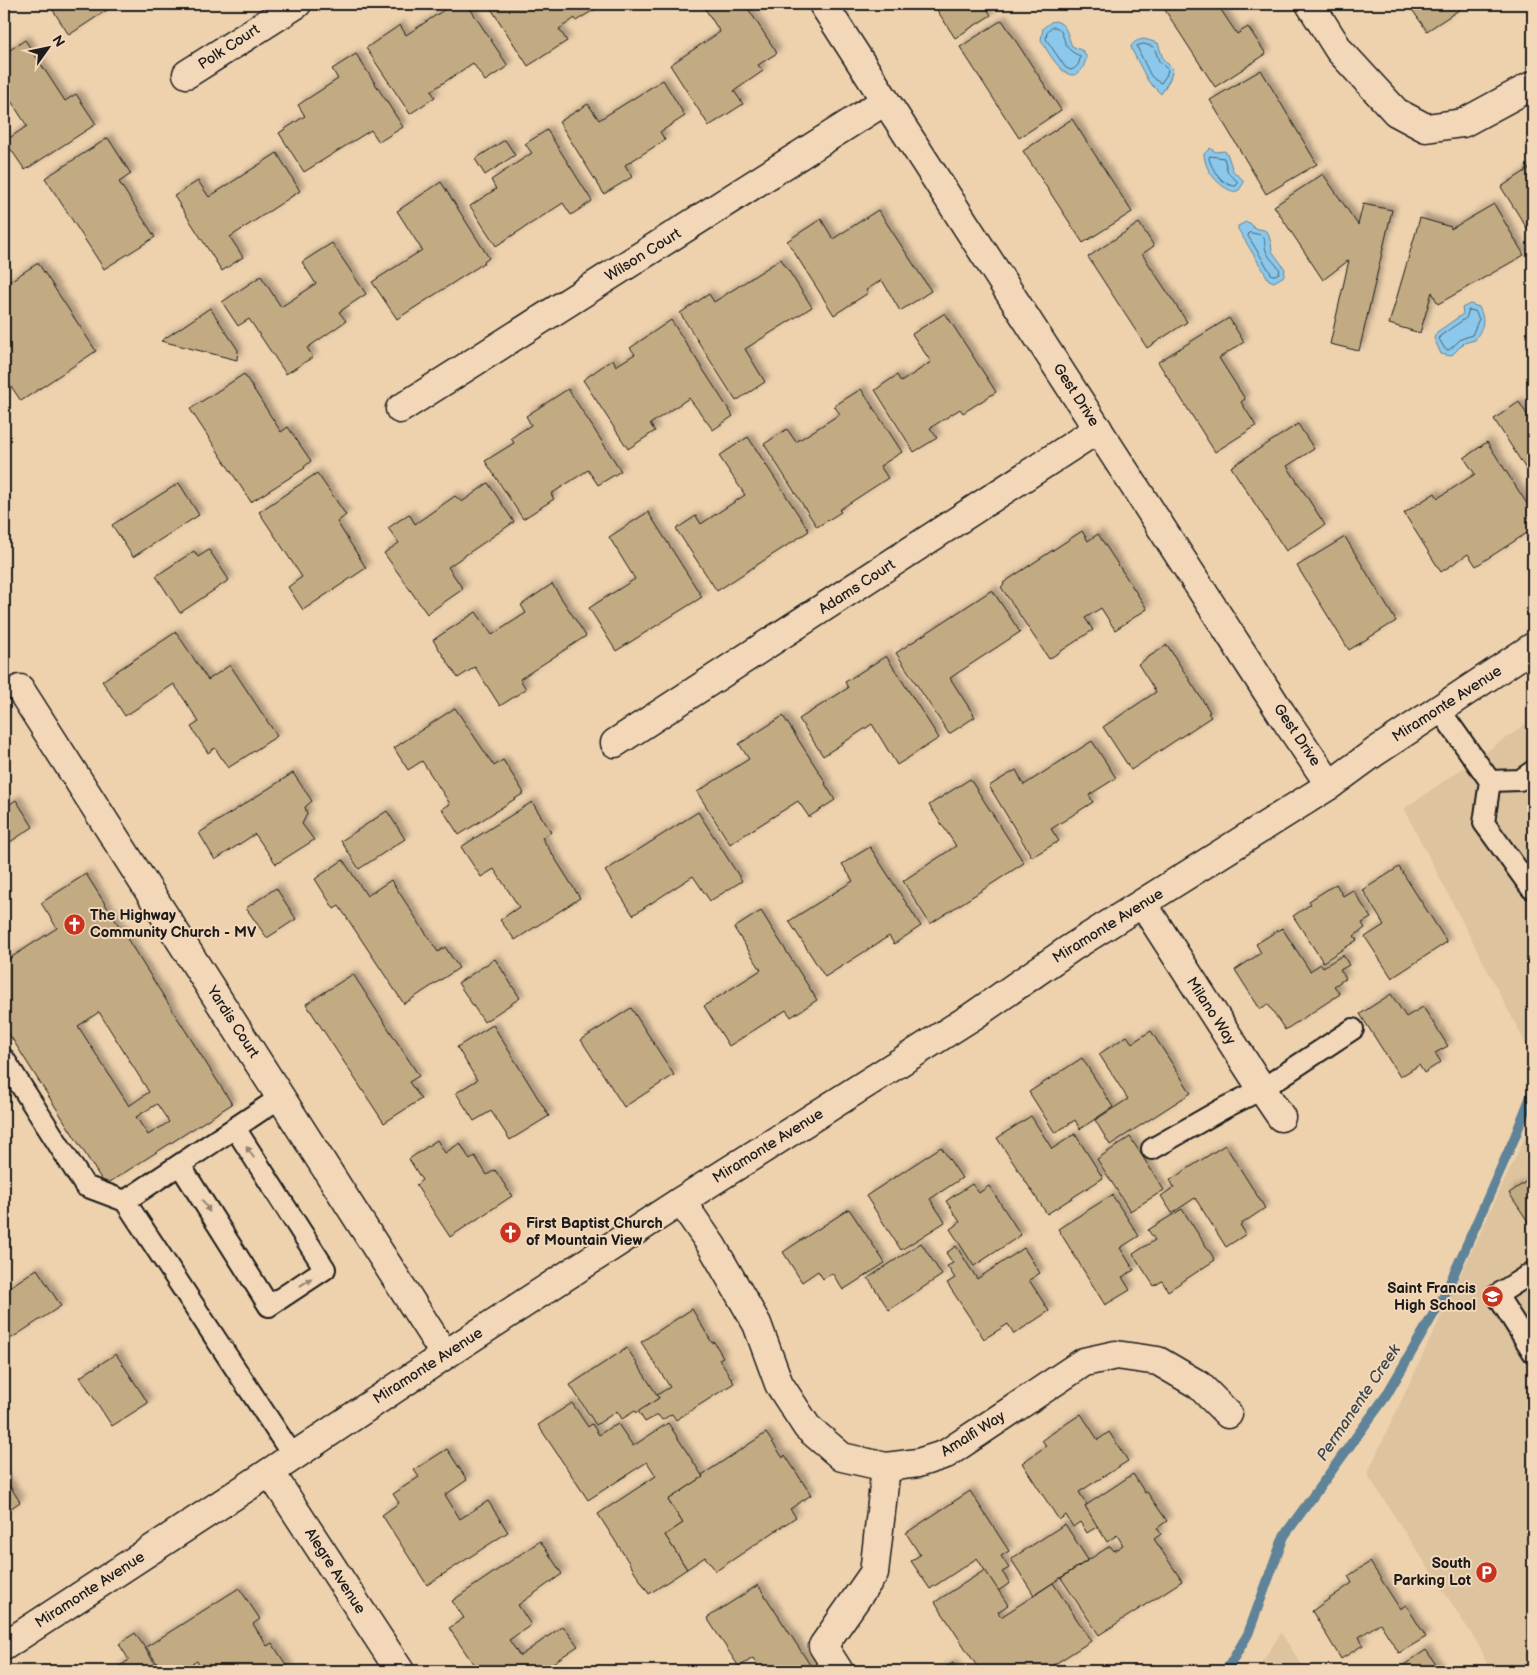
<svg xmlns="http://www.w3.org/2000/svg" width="1537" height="1675" font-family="'Balsamiq Sans',sans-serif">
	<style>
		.built { fill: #ddc39e }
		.water { fill: #8bc8eb; stroke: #5f8398 }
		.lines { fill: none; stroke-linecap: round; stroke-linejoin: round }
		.shore { stroke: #48616f; stroke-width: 1 }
		.stream { stroke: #5f8398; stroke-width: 10 }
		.building { fill: #c2ab82; stroke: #1c1c1c; fill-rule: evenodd; filter: url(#shadow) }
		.lane-casing { stroke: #1c1c1c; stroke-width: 24 }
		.street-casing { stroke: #1c1c1c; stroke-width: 31 }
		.secondary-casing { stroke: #1c1c1c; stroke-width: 31 }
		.lane { stroke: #f3d7b9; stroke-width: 20 }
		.street { stroke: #f3d7b9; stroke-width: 28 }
		.secondary { stroke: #f3d7b9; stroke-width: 28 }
		.oneway { fill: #928372 }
		.labels { text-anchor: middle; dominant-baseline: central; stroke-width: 4; stroke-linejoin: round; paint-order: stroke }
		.street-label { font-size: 15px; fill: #1c1c1c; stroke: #f3d7b9 }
		.poi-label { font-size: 15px; font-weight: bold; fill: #1c1c1c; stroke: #f3d7b9; text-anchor: start }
		.water-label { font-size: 16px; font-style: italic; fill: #384750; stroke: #f3d7b9 }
	</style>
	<defs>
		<filter id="shadow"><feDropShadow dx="4.5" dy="-4.5" stdDeviation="2.5" flood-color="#0004"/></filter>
	</defs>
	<rect width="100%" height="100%" fill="#eed2ae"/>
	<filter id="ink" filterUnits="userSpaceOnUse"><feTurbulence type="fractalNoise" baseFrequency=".02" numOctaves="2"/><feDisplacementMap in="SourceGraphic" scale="10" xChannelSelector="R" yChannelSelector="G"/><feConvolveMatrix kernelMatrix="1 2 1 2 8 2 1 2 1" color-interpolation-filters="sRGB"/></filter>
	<g filter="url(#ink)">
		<g class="built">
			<path d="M1533,719V1058L1404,809Z"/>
			<path d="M1533,1120V1671H1490L1480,1647L1367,1474Z"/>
			<path d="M1281,1633L1306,1671H1256Z"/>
		</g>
		<g class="water">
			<path d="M1055,21C1068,24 1067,36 1072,46L1083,51L1087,58C1084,62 1085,65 1082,69C1068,90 1047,50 1041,40L1043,28L1051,22Z"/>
			<path d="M1144,39L1158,43L1163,59L1173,69L1170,79L1161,94L1148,81L1132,50L1131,46C1135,41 1138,40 1144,39Z"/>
			<path d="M1210,148L1216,152L1224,151L1227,153L1233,171L1243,180V184L1239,190L1234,192C1218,186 1205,171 1204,154Z"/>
			<path d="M1246,222L1250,223L1254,228L1264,230L1268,233L1271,243L1272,251L1285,269L1284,276L1274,282L1269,280L1238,229V226Z"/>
			<path d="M1470,304L1479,307C1486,322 1483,326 1475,340L1464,343L1451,356L1441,354L1434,338L1437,332L1463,314L1462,308Z"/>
		</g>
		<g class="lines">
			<g class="shore">
				<path d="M1052,27C1066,26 1061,43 1070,50C1072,52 1077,55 1080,56C1080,63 1077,69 1070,70L1065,67L1046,39L1047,32Z"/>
				<path d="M1144,44L1154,47L1159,61L1168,70L1166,76L1161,83C1158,82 1154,79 1151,76C1150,74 1137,48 1137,46Z"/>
				<path d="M1210,156L1224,158L1228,173L1238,182L1236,186C1223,186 1213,171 1209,159Z"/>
				<path d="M1252,233C1271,236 1261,240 1267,253C1270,259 1276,264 1280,270L1279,273L1275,275H1272L1248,236L1249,233Z"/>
				<path d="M1469,310L1475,311L1479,319L1472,335L1461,339L1449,350L1445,349L1439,339L1440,336L1466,318Z"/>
			</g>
			<path class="stream" d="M1226,1671L1248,1634L1284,1536L1386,1396L1444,1296L1514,1139L1533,1091"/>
		</g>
		<g class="building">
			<path d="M49,4H116L69,35Z"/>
			<path d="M453,4H467L508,66L485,81L473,63L431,91L435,97L410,114L366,48L400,25L406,35Z"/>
			<path d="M488,4H603L576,21L575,18L559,29L567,41L528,66Z"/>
			<path d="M702,4H745L777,53L758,65L763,71L734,91L743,104L709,126L670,65L720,32Z"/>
			<path d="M933,4H984L991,15L955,38Z"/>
			<path d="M1161,4H1217L1237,34L1248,27L1266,54L1215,87Z"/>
			<path d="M1408,4H1468L1427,31Z"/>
			<path d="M1002,20L1061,110L1019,138L960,47Z"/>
			<path d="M25,40L65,101L76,94L96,124L25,170L5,141L27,126L4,90V54Z"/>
			<path d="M356,54L403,127L379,142L371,130L304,172L279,133L305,116L298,105L338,79L332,69Z"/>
			<path d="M1261,70L1317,164L1266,194L1210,100Z"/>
			<path d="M663,80L685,116L660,132L665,140L625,165L632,177L604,194L559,122L588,104L599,120Z"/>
			<path d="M1072,119L1132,212L1083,243L1023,151Z"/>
			<path d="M547,130L592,201L571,215L563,203L496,246L470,206L496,189L491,180L532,153L525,144Z"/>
			<path d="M108,138L131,174L119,182L155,237L104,269L45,178Z"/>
			<path d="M505,140L515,155L485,175L475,159Z"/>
			<path d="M277,153L300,191L230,237L243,257L222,271L174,196L198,181L209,197Z"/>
			<path d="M1533,166V238L1501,187Z"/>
			<path d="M1323,174L1358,225L1363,204L1392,210L1359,351L1330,344L1349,260L1323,280L1274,206Z"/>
			<path d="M441,182L489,258L484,262V263L397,319L372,282L422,250L397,211Z"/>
			<path d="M1494,204L1524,255L1438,304L1432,292L1420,333L1389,324L1420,218L1451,227V229Z"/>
			<path d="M878,210L931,291L900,311L882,280L866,290L868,293L834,315L787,241L821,219L833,239Z"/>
			<path d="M1139,223L1154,246L1142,254L1187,322L1147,348L1088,257Z"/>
			<path d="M332,243L366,294L339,312L346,321L307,348L313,357L286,374L249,319L238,326L222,302L261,276L281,307L316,284L302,262Z"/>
			<path d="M781,259L812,307L745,349L765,382L736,401L680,313L709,294L714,302Z"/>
			<path d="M38,263L96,351L21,401L4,376V285Z"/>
			<path d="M210,308L238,350L237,360L161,341Z"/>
			<path d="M945,313L996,392L963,413L960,409L930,428L937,438L914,452L875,390L897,375L901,382L931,362L912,334Z"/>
			<path d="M1229,318L1244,342L1219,358L1245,399L1241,402L1256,426L1215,452L1158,362Z"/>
			<path d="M671,320L733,416L713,430L689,398L650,424L655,431L628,449L583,380L613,359L616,366L635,354L630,348Z"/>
			<path d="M244,374L281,432L288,427L311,461L304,467L305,468L251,502L190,409Z"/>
			<path d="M568,389L621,471L598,485L588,470L551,494L554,499L523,519L485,461L514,443L511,438L531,425L526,416Z"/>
			<path d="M861,389L902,452L880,466L888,478L839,510L841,512L817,527L764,444L787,429L796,442L840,414L834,406Z"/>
			<path d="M1519,402L1533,424V480L1494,419Z"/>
			<path d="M1298,424L1314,449L1287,466L1325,525L1286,551L1231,467Z"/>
			<path d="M748,437L809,531L717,591L676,529L696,516L701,524L745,495L719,456Z"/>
			<path d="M1487,442L1533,513V529L1476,566L1468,554L1441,572L1404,513L1435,493L1438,498L1475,474L1464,458Z"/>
			<path d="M317,473L346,515L337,522L366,568L303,610L288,587L302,577L259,512Z"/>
			<path d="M179,483L199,515L133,557L112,525Z"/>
			<path d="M488,483L514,522L448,567L463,589L427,614L384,553L399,543L388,528L409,514L415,524L455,496L462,502Z"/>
			<path d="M648,512L702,597L616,651L589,608L635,579L609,537Z"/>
			<path d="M1082,531L1088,541L1098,534L1147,609L1115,630L1101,608L1085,618L1093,630L1049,659L1001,587L1004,585L1003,583Z"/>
			<path d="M1345,537L1396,621L1349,650L1297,566Z"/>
			<path d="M209,550L229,580L180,613L156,576L194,551L198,557Z"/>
			<path d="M552,584L586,636L520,679L526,689L500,706L475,667L458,678L433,640L476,612L492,635L526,613L521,605Z"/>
			<path d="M992,590L1020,632L950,678L975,717L949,734L896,653Z"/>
			<path d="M176,632L208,680L230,665L277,736L228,768L215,748L208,753L191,727L199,722L174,684L125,716L102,681Z"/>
			<path d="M1167,645L1210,712L1208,713L1211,717L1131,770L1103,727L1156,692L1138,664Z"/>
			<path d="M886,656L939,738L897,765L872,724L823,756L799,719L848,688L845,682Z"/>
			<path d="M455,708L494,766L503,760L524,793L459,835L442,809L450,804L422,761L408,770L394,748Z"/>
			<path d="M783,716L826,783L825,784L835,800L809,817L798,801L730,844L697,792L749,759L739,744Z"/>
			<path d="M1092,741L1116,778L1089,795L1093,802L1051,829L1059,841L1032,857L989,786L1016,770L1024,785Z"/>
			<path d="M293,773L312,801L305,807L307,814L302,824L314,840L276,864L255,834L215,860L199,833Z"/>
			<path d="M970,779L1024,863L930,924L903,881L956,846L929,805Z"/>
			<path d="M16,800L33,827L4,846V808Z"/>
			<path d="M532,802L551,832L542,838L580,898L515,940L500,920L519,907L494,869L481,877L461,847Z"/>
			<path d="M387,811L405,839L359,869L341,841Z"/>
			<path d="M698,812L742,881L710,901L693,876L633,915L605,871Z"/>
			<path d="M870,847L921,926L894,944L889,936L825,977L789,921L853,881L842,864Z"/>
			<path d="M343,860L367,896L391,880L438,952L445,947L459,968L404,1004L339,906L334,909L315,879Z"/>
			<path d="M1399,867L1447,942L1392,978L1365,937L1384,925L1363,890Z"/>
			<path d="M86,874L232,1104L105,1185L4,1026V962L57,928L41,903ZM99,1012L149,1092L129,1106L78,1026ZM157,1104L169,1122L148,1135L136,1117Z"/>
			<path d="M1336,884L1343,896L1353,890L1371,918L1362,923L1365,928L1354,936L1357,940L1323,962L1293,916L1311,904L1309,901Z"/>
			<path d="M276,888L296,919L267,938L246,908Z"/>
			<path d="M761,911L817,1000L791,1017L786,1010L729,1046L704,1006L761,970L734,928Z"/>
			<path d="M1282,928L1310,971L1321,964L1323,967L1343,955L1349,965L1340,970L1346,978L1334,986L1340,994L1285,1030L1268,1004L1260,1009L1235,970L1261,953L1256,944Z"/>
			<path d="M495,959L520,998L484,1022L458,983Z"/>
			<path d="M353,974L419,1076L409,1082L421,1099L384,1123L306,1004Z"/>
			<path d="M1391,994L1406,1017L1423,1007L1448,1046L1435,1053L1441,1062L1424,1073L1419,1065L1400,1077L1360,1014Z"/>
			<path d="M631,1008L674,1075L624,1107L581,1040Z"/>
			<path d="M493,1025L549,1116L510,1140L491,1111L474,1121L456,1093L477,1080L457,1047Z"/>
			<path d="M1151,1031L1191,1093L1110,1145L1095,1120L1128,1099L1099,1054L1127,1036L1132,1043Z"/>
			<path d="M1082,1058L1113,1107L1080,1129L1075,1120L1055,1133L1029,1092Z"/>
			<path d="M1031,1116L1052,1149L1075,1134L1103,1178L1047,1214L997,1138Z"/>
			<path d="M1130,1137L1164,1190L1130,1211L1097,1159Z"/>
			<path d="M437,1140L445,1153L460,1143L470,1160L475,1156L487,1175L495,1170L512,1196L450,1237L416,1185L422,1180L409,1159Z"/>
			<path d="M1225,1145L1265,1208L1240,1225L1246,1234L1226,1247L1195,1198L1172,1213L1161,1196L1174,1187L1170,1180Z"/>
			<path d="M941,1147L962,1178L930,1199L945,1222L901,1250L866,1196Z"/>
			<path d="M1533,1177V1229L1509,1193Z"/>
			<path d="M972,1184L979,1193L989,1186L1021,1235L974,1266L950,1229L960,1222L946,1201Z"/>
			<path d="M1112,1195L1139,1236L1120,1248L1134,1270L1122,1277L1130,1290L1105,1305L1058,1229Z"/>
			<path d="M849,1209L885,1263L843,1290L832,1273L823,1279L818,1271L802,1282L783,1252Z"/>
			<path d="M1182,1209L1215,1260L1168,1291L1162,1281L1154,1286L1133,1254L1155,1240L1148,1230Z"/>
			<path d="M921,1243L942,1275L889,1310L868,1278Z"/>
			<path d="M956,1246L977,1279L1024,1248L1040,1273L1029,1280L1049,1311L1014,1334L1008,1324L984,1339L947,1283L955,1278L947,1266L953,1263L946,1253Z"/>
			<path d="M37,1269L61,1306L4,1343V1288L5,1290Z"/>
			<path d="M692,1309L712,1343L714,1342L723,1357L719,1359L734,1383L676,1420L672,1414L662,1420L658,1415L645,1422L638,1411L659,1398L657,1395L670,1387L641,1342Z"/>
			<path d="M627,1348L659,1398L636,1413L635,1411L622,1419L617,1411L596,1425L570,1385Z"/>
			<path d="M116,1354L148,1403L112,1426L80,1377Z"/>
			<path d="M572,1403L588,1427L592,1424L599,1435L612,1426L613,1427L618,1424L633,1446L668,1423L703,1477L668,1500L683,1523L665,1535L687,1569L649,1594L598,1514L656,1476L647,1462L588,1500L538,1425Z"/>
			<path d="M1081,1414L1098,1440L1109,1432L1128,1461L1079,1492L1087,1505L1085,1506L1098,1526L1087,1533L1080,1522L1073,1527L1066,1515L1059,1520L1022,1463L1046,1446L1042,1440Z"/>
			<path d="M766,1433L783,1458L785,1455L811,1495L790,1509L796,1517L716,1571L705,1557L687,1569L665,1535L683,1523L668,1500L703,1477L702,1475Z"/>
			<path d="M447,1449L467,1480L445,1495L460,1519L488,1501L508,1532L427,1585L382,1515L399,1503L393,1494L419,1477L414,1470Z"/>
			<path d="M1133,1474L1145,1493L1147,1492L1167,1521L1157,1528L1161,1534L1154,1539L1182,1581L1099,1635L1061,1578L1110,1546L1114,1551L1123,1545L1117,1535L1107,1542L1085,1506Z"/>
			<path d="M4,1477L20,1502L4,1513Z"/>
			<path d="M970,1491L1009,1551L1001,1556L1009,1568L1002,1572L1010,1583L998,1591L977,1558L930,1589L911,1561L920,1555L906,1533Z"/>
			<path d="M1065,1524L1088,1560L1034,1595L1011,1559Z"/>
			<path d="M540,1541L562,1574L518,1605L531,1625L509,1640L520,1656L563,1626L578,1646L541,1671H478L449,1628L464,1618L452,1601Z"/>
			<path d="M1370,1562L1400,1609L1406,1605L1426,1637L1399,1653L1380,1623L1359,1637L1363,1645L1341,1659L1312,1611L1352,1583L1348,1576Z"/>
			<path d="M985,1570L1008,1605L998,1612L1001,1617L1053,1583L1091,1641L1044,1671H980L935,1602Z"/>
			<path d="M758,1585L814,1671H760H761L753,1658L739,1667L707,1618Z"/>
			<path d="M239,1588L260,1619L253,1624L267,1646L272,1643L290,1671H203L197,1661L181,1671H162L146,1647Z"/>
			<path d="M135,1633L160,1671H115L114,1670L129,1660L119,1644Z"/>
			<path d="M1426,1650L1440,1671H1400L1398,1669Z"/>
			<path d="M953,1663L958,1671H939Z"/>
		</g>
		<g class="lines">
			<defs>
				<g id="lane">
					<path d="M1439,709L1490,781L1484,823L1531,888L1533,883"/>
					<path d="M1490,781L1520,780L1533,771"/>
					<path d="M4,1059L85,1186L125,1201L293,1456"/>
					<path d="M1152,1149L1224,1108L1262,1089L1353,1029"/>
					<path d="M180,1165L269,1306L325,1269L235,1128"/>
					<path d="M125,1201L281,1097"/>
					<path d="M1533,1272L1497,1295L1533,1352"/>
				</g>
				<g id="street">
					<path d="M823,4L1281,713L1330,785"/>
					<path d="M1310,4L1339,50L1396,112L1426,128L1463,123L1533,85"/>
					<path d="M187,74L297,4"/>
					<path d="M400,409L885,101"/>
					<path d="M20,689L445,1355"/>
					<path d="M615,743L1098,429"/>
					<path d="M1143,904L1262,1089L1281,1117"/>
					<path d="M681,1201L712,1246L757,1324L779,1384L807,1427L842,1457L886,1467L918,1463L946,1454L1084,1362L1116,1355L1158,1361L1199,1385L1228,1414"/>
					<path d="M270,1472L400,1671"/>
					<path d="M839,1671L823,1646L874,1573L886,1467"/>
				</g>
				<path id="secondary" d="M4,1646L270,1472L445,1355L681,1201L973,1016L1071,948L1330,785L1375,752L1533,647"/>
			</defs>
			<use href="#lane" class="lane-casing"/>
			<use href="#street" class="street-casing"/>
			<use href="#secondary" class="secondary-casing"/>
			<use href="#lane" class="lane"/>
			<use href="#street" class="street"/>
			<use href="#secondary" class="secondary"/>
		</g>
		<defs><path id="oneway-solid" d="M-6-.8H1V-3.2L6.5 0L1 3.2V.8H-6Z" transform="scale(1.25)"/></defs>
		<g class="oneway">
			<use href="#oneway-solid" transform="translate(250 1152) rotate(-123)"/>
			<use href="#oneway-solid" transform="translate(206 1206) rotate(58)"/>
			<use href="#oneway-solid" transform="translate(306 1282) rotate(-33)"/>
		</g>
	</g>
	<defs>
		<symbol id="church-disc" viewBox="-11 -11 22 22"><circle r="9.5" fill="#c8321e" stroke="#f3d7b9"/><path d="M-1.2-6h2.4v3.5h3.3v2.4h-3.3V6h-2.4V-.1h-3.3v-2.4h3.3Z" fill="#fff"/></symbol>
		<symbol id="school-disc" viewBox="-11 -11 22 22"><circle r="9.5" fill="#c8321e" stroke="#f3d7b9"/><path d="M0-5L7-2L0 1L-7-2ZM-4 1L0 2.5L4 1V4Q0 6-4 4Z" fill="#fff"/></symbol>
		<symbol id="parking-disc" viewBox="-11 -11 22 22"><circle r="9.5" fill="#c8321e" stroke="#f3d7b9"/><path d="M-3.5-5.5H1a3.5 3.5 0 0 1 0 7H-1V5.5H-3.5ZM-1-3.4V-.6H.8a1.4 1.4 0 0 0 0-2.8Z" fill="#fff"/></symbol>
	</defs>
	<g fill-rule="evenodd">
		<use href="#church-disc" x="62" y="912" width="25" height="25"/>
		<use href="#church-disc" x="498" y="1220" width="25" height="25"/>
		<use href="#school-disc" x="1480" y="1284" width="25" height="25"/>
		<use href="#parking-disc" x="1474" y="1560" width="25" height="25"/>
	</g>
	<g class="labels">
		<g class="street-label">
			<text transform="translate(229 47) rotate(-33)">Polk Court</text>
			<text transform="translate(643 255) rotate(-32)">Wilson Court</text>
			<text transform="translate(1076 395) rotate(57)">Gest Drive</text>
			<text transform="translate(857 587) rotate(-33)">Adams Court</text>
			<text transform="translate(1447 704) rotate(-33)">Miramonte Avenue</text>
			<text transform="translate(1297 735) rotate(56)">Gest Drive</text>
			<text transform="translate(1108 926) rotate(-32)">Miramonte Avenue</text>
			<text transform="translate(1211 1011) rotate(57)">Milano Way</text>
			<text transform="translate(233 1022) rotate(57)">Yardis Court</text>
			<text transform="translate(768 1146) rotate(-32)">Miramonte Avenue</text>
			<text transform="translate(428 1366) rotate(-33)">Miramonte Avenue</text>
			<text transform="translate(973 1434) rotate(-32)">Amalfi Way</text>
			<text transform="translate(335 1571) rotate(57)">Alegre Avenue</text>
			<text transform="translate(90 1590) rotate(-33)">Miramonte Avenue</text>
		</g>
		<g class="poi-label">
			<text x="90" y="915">The Highway<tspan x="90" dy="17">Community Church - MV</tspan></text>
			<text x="526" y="1223">First Baptist Church<tspan x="526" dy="17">of Mountain View</tspan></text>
			<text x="1476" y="1288" text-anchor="end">Saint Francis<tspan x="1476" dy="17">High School</tspan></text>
			<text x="1471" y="1563" text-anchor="end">South<tspan x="1471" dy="17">Parking Lot</tspan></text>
		</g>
		<g class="water-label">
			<text transform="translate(1359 1403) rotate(-56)">Permanente Creek</text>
		</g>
	</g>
	<rect width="1537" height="1675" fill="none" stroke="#f3d7b9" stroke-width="20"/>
	<rect x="10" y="10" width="1517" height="1655" fill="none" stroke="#1c1c1c" stroke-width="2" filter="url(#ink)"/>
	<g transform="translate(48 48) rotate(57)" stroke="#f3d7b9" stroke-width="4" paint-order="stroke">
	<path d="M0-4L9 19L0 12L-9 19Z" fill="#1c1c1c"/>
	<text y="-8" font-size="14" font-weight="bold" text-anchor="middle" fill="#1c1c1c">N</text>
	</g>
</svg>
